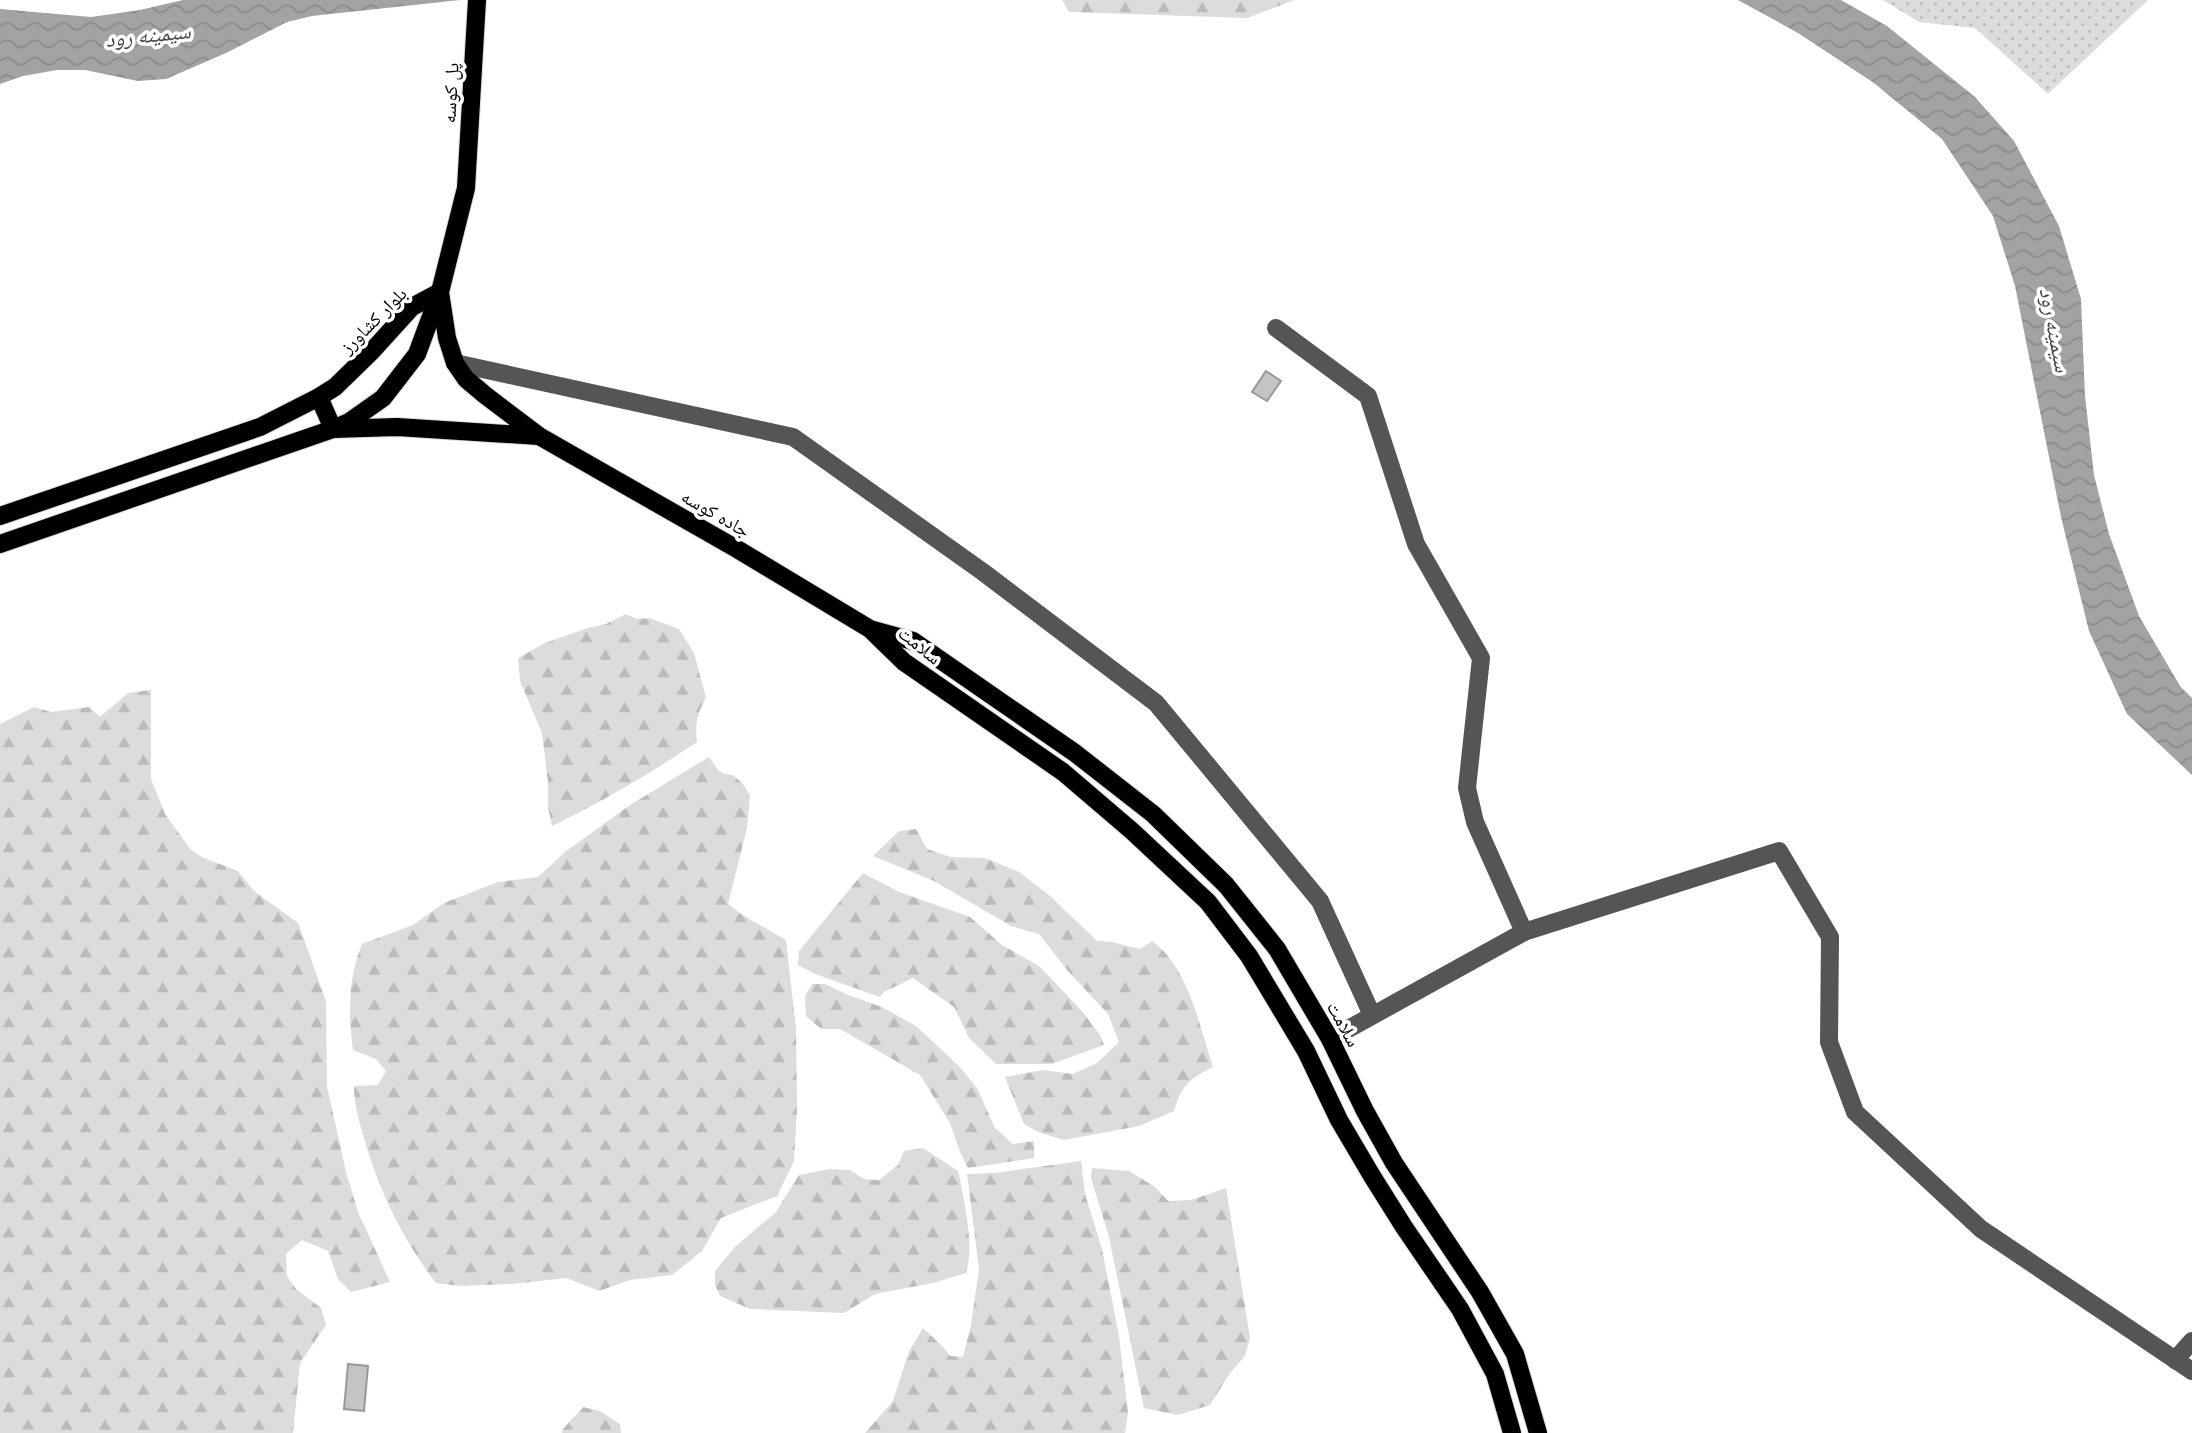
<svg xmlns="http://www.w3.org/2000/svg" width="2192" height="1433" font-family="'PT Sans','Noto Naskh Arabic',sans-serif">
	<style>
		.forest { fill: url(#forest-firs) }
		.park { fill: url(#park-dots) }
		.water { fill: url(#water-waves) }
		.building { fill: #c4c4c4; stroke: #999; stroke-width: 2 }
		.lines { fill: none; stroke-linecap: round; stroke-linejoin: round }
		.major-casing { stroke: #dbdbdb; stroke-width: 20 }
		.minor { stroke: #555; stroke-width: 18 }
		.major { stroke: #000; stroke-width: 18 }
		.labels { text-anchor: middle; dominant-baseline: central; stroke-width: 7; stroke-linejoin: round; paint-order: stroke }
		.street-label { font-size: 19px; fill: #000; stroke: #fff }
		.water-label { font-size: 21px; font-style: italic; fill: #444; stroke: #fff }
	</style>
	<defs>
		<pattern id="forest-firs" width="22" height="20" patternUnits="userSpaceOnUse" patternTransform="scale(1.75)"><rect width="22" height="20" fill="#dcdcdc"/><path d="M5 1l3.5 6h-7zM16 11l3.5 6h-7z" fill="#bbb"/></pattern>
		<pattern id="park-dots" width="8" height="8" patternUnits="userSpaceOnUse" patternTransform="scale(1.75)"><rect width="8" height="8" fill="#dcdcdc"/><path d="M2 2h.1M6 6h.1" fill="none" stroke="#bbb" stroke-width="1.8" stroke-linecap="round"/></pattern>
		<pattern id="water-waves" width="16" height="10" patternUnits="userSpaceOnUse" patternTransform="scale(1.75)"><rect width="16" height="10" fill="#a3a3a3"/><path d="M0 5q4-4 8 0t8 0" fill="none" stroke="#8b8b8b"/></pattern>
	</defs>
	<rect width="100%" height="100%" fill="#fff"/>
	<g class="forest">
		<path d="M1062,0H1294L1247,18L1069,12Z"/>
		<path d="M626,614L637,619L649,618L679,629L694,653L706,698C697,713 695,724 697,742C651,773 602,802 552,826L548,807V782L542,733L520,681L518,658L545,643L588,628L606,624Z"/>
		<path d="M151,690V779L165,814L191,850L204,858L238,871L254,891L298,923L326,1001L327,1086L346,1172L358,1212L390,1282L351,1292L338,1279L328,1251L302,1240L286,1254L287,1276L296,1289L321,1308L326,1325L300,1363L293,1433H0V724L34,707L51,712L89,707L100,717L128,693Z"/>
		<path d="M709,757L718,770L724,774L733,775L742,783L750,795L747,828L728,904L744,916L786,940L796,1029L797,1109L794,1161L777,1196L721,1218L702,1251L672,1275L630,1280L599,1291L567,1278L513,1284L461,1286L436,1283C402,1238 380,1193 364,1138C359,1121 354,1104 354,1086L378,1085L386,1071L376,1059L353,1050C348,1013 348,979 362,944L413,925L444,903L498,882L538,877L565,852L630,805Z"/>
		<path d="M916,829L927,849L950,857L985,858L1019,872L1050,896L1097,941L1112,942L1140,949L1152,941C1189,968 1199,1025 1213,1067C1189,1079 1182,1085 1174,1111L1139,1126L1064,1140L1038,1132L1024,1124L1005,1077L1043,1070L1073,1074L1097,1063L1119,1042L1108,1014L1068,971L1039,934L1011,926L934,881L873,856L899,831Z"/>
		<path d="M863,873L899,892L970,917L1002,945L1039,966L1082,1011L1100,1035L1104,1045L1052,1064H996L969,1038L954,1007L913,978L884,992L880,997L815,974L798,965L799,951Z"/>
		<path d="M812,984H825L848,995L882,1007L916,1026L959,1066L977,1088L995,1128L1013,1144L1034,1141V1158L968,1168L960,1152L950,1123L920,1075L840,1029H821L806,1016L805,996Z"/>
		<path d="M923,1148L958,1171C964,1199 975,1247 966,1273L933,1283L875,1294L844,1313L750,1309L720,1296L715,1285V1271L736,1246L776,1212L799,1175L830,1169L850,1170L864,1179L879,1180L898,1165L904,1151Z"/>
		<path d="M1081,1161L1085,1194L1102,1249L1119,1336L1128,1413L1125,1433H865L893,1401L909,1351L923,1328L943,1347L950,1356L963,1357L971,1325L979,1269L967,1174L994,1173Z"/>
		<path d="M1092,1168L1129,1171L1155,1187L1168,1201L1191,1200L1226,1188L1250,1338L1245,1356L1230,1373L1210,1405L1178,1415L1144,1408L1109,1237L1091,1178Z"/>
		<path d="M583,1407L600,1411L620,1424L621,1433H562L563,1429Z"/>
	</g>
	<path class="park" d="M1883,0H2148L2048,94L1975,28L1919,22Z"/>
	<g class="water">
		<path d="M183,0H460L312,16L287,22L226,53L166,79L138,81L85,70H57L23,76L0,84V9L91,17L140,10Z"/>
		<path d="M1738,0H1841L1887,26L1975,97L2014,141L2059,226L2081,299L2085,396L2094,475L2109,534L2139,616L2180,686L2192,698V775L2127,714L2089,631L2061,517L2015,286L1993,216L1942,139L1874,83L1798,33Z"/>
	</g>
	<g class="building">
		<path d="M1266,371L1281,381L1267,401L1252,392Z"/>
		<path d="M348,1364L368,1366L364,1411L344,1409Z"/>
	</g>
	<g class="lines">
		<defs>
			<g id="major">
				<path d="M440,292L447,338L455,363L466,379L485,395L539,436L737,549L870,629L904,662L1063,772L1132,831L1208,902L1249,956L1306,1051L1339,1120L1372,1176L1404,1227L1460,1309L1495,1374L1512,1433"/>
				<path d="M319,397L333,429L397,427L539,436"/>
				<path d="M0,516L260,427L319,397L335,387L372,351L412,307L440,292"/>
				<path d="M0,544L333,429L349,422L383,398L417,354L440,292L466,188L477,0"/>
				<path d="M873,630L913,641L1075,753L1153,814L1226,885L1277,949L1330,1039L1365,1111L1394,1163L1480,1292L1515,1354L1538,1433"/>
			</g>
		</defs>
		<use href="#major" class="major-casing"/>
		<g class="minor">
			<path d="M1276,328L1368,396L1416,544L1481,658L1467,788L1475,822L1524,932"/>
			<path d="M455,363L793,437L983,572L1156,703L1320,901L1372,1015"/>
			<path d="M1330,1039L1524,932L1779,851L1830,937L1829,1042L1855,1112L1981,1229L2192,1371"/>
			<path d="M2175,1360L2192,1341"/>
		</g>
		<use href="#major" class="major"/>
	</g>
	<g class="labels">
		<g class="street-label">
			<text transform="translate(450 93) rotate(-87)">پل کوسه</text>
			<text transform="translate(373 320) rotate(-45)">بلوار کشاورز</text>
			<text transform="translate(716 513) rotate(30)">جاده کوسه</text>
			<text transform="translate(920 645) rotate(39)">سلامت</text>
			<text transform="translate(1344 1024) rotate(61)">سلامت</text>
		</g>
		<g class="water-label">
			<text transform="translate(148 35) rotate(-6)">سیمینه رود</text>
			<text transform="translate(2055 330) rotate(79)">سیمینه رود</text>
		</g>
	</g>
</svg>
